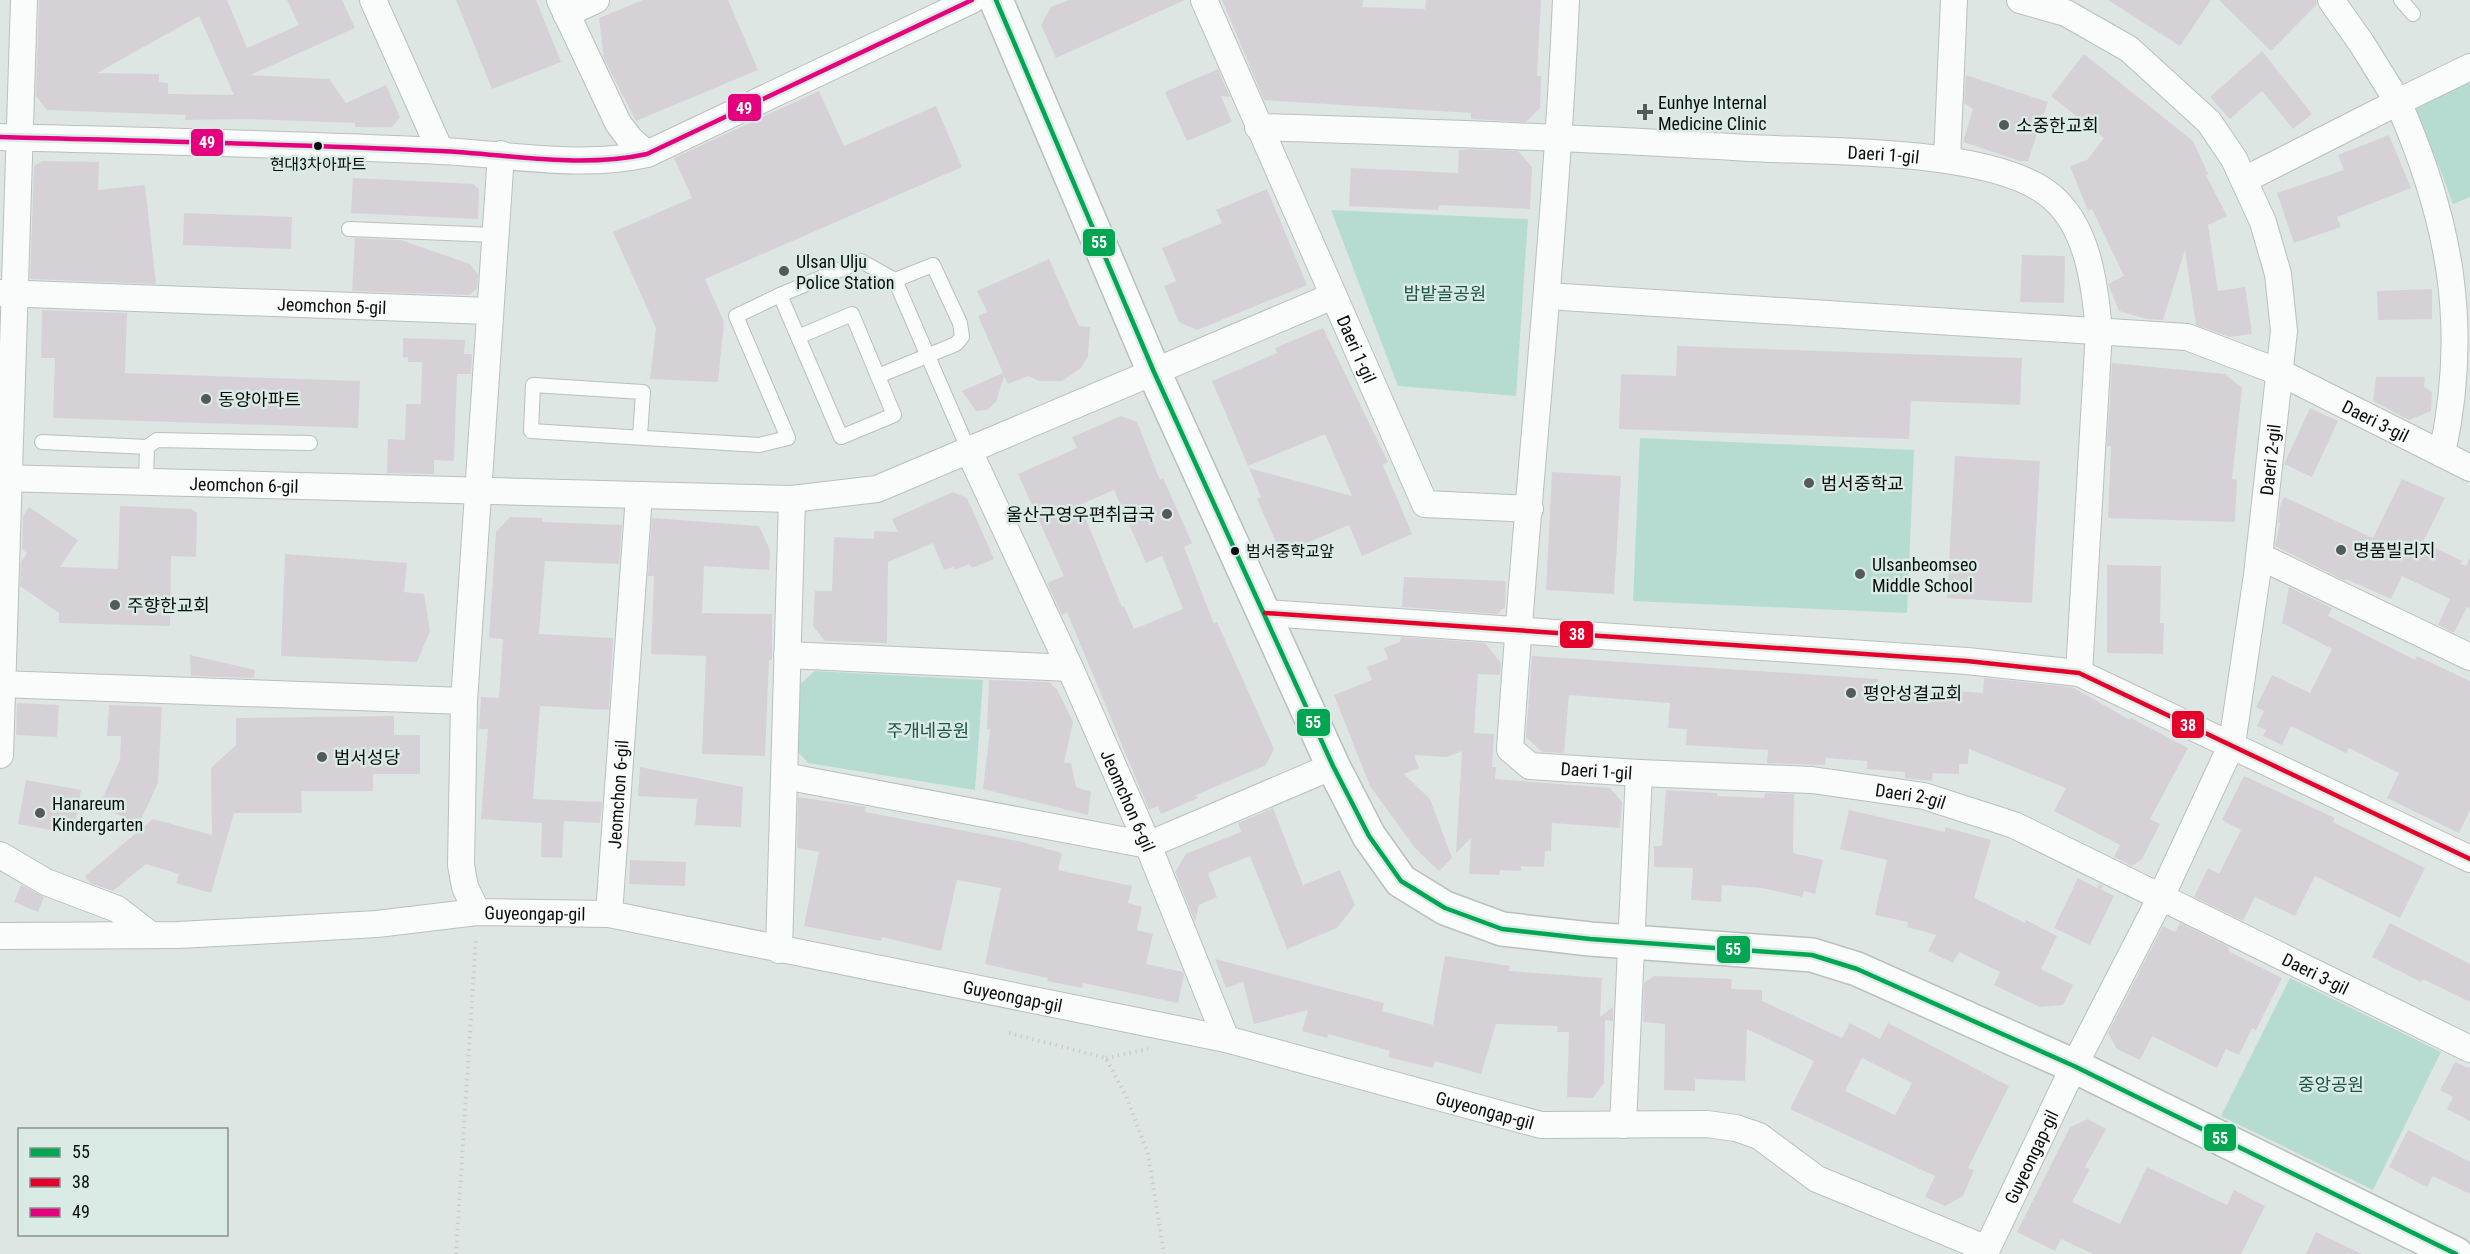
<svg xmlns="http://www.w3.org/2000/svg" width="2470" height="1254" font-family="'Roboto Condensed','Noto Sans KR',sans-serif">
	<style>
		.green { fill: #b6dcd2 }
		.building { fill: #d6d1d6; fill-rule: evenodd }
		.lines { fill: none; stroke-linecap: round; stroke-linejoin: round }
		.service-casing { stroke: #b9c0be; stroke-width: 16 }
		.minor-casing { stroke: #b9c0be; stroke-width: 28 }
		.secondary-casing { stroke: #b9c0be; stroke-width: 36 }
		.path { stroke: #cacdcc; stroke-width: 4; stroke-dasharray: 1.5 4.5; stroke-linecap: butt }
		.service { stroke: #fafbfb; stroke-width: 14 }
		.minor { stroke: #fafbfb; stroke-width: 26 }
		.secondary { stroke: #fafbfb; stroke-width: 33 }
		.bus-1-casing { stroke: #daeae5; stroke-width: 9 }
		.bus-2-casing { stroke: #daeae5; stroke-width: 9 }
		.bus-3-casing { stroke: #daeae5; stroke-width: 9 }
		.bus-1 { stroke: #00a651; stroke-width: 4.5 }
		.bus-2 { stroke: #e4002b; stroke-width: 4.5 }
		.bus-3 { stroke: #e5007d; stroke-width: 4.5 }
		.poi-dot { fill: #545a59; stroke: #daeae5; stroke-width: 2 }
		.bus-dot { fill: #0a0f0e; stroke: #daeae5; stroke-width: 2 }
		.labels { text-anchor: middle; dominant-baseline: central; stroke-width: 5; stroke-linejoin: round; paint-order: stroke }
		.bus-label { font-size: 16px; fill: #0a0f0e; stroke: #daeae5 }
		.poi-label { font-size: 18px; fill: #0a0f0e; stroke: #daeae5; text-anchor: start }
		.street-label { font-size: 18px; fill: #0a0f0e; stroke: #daeae5 }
		.park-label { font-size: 18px; fill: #1e5549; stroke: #daeae5 }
		.line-badge { stroke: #daeae5; stroke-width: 2 }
		.badge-label { font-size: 16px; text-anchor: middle; font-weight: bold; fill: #fff }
	</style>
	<rect width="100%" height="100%" fill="#dee6e4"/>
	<g class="green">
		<path d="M2470,81V197L2453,204L2440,169L2413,110Z"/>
		<path d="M1331,210L1528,219L1516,396L1398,386Z"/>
		<path d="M1640,438L1914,450L1907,613L1633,601Z"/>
		<path d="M815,671L983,680L975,790L808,763L793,746L799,685Z"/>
		<path d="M2290,978L2441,1052L2373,1190L2221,1116Z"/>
	</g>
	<g class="building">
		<path d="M39,0H227L247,48L299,25L287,0H342L355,28L250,75L329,79L346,103L386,85L400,117L392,127H355V123L249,119L185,120L186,115L47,110L36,96ZM199,16L234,95L168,94V83L159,82V74L97,73Z"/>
		<path d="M456,0H536L561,62L492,89Z"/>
		<path d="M643,0H728L758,70L636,121L604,59L599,18Z"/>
		<path d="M1069,0H1185L1056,58L1041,25L1051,7Z"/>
		<path d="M1222,0H1363L1362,7L1425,9L1426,0H1541L1537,76H1541L1540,108L1526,122L1471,119V113L1264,100Z"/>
		<path d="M2108,0H2211L2180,46Z"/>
		<path d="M2219,0H2316L2317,4L2271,51Z"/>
		<path d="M2262,51L2312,114L2293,129L2262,91L2230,119L2210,97Z"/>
		<path d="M2084,54L2193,141L2208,174L2206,175L2227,216L2208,225L2218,291L2245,287L2252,334L2230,337L2196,325L2185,250L2163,320L2146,319L2119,311L2108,284L2124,276L2092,209L2088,211L2070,166L2087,160L2104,138L2051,96Z"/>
		<path d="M1218,69L1230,97L1221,96L1232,122L1187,141L1165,92Z"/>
		<path d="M1966,75L2048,102L2028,161H2020L1963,142L1973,109L1964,103Z"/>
		<path d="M819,91L844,146L936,106L962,167L705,279L724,322L718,382L650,379L656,328L613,232L692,198L674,158Z"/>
		<path d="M2389,135L2411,188L2337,217L2341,227L2294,243L2277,193L2344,170L2338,155Z"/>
		<path d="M1470,149L1518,151L1532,167L1530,209L1439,205L1438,210L1349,206L1351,168L1458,173L1459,150Z"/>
		<path d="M42,161L99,162L98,190L145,185L156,284L30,279L34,166Z"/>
		<path d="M353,178L474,184L479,190L478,219L351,213Z"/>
		<path d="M1267,189L1307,285L1197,330L1179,322L1164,286L1176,281L1162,248L1222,223L1216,210Z"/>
		<path d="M184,213L292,217L291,249L183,245Z"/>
		<path d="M355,238L401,240L470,264L478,275L477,288L470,295L352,291Z"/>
		<path d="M2022,255L2065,256L2064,303L2020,302Z"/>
		<path d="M1049,259L1079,326L1090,327L1088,356L1081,368L1062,381H1039L1028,376L1008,384L1004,376L996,402L987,410L976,411L962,391L1003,373L978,316L987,312L977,291Z"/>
		<path d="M2432,289V319L2378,320L2377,291Z"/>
		<path d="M42,310L127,313L125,373L360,381L358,428L53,418L55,358H41Z"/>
		<path d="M1323,328L1388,462L1383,465L1412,534L1362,556L1349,525L1281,554L1257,499L1261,497L1249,468L1352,496L1325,434L1248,466L1212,381L1277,353L1275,348Z"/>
		<path d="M403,338L465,340L464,354H472L471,374H457L454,461L434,460V474L387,473L388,439L405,440L406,404H421L422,362H408V357L403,358Z"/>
		<path d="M1677,346L2022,358L2020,405L1911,401L1909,439L1619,429L1621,374L1676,376Z"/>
		<path d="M2112,363L2225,374L2242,388L2232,479L2237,480L2235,522L2108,518L2111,446H2107Z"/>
		<path d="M2376,377H2425L2424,387L2432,392L2431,411L2409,420L2373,401Z"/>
		<path d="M2310,408L2338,421L2312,477L2284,464Z"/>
		<path d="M1121,416L1137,422L1160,480L1163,478L1192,543L1184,547L1214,624L1217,622L1274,749L1266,765L1196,795L1198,798L1161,814L1158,806L1149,810L1067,612L1062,615L1047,583L1064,576L1018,474L1077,448L1072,437ZM1114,490L1146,563L1162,556L1183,609L1134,629L1124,606L1122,607L1080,505Z"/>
		<path d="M1955,456L2040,461L2032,603L1947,598Z"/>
		<path d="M1552,472L1621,476L1614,594L1546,590Z"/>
		<path d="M2402,479L2445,498L2423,542L2462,561L2460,564L2466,566L2470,557V608L2467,607L2454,633L2438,625L2450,599L2402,576L2391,599L2346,579L2345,581L2275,546L2280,523H2278L2280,506L2284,497L2373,538Z"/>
		<path d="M953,492L967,498L994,559L972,568L969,564L955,570L953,567L944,570L933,543L888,562L887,643L825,641L813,626L815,591H832L834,537L874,539V531L898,532L892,519Z"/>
		<path d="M120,506L191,509L197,513L196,557L171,556L170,626L59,623V613L20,586L21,562L27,553L22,549L23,516L29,507L78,540L60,567L118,569Z"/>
		<path d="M510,517L542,518V522L622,525L619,564L545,561L539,634L613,638L609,710L540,706L533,799L602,802L600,823L564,821L562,858L541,857L542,823L481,819L488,729H479L481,697L499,698L503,639L489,638L496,532Z"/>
		<path d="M652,518L759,526L770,550L769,570L704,566L702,613L772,614V660H769L765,756L702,754L706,656L651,654L654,576H648Z"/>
		<path d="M285,554L407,563L404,592L424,594L430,631L417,662L281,656Z"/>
		<path d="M2107,565L2161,566L2160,623H2164L2163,654L2107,653Z"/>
		<path d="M1404,577L1506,581L1505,607L1497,614L1402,607Z"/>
		<path d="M2289,587L2332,608L2328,616L2415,660L2417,656L2470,681V810L2459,833L2387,798L2399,773L2349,748L2346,753L2291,726L2282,745L2263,736L2266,730L2257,726L2264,711L2256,707L2272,675L2310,693L2332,649L2282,623Z"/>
		<path d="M1401,637L1485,643L1501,663L1500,675L1478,674L1474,733L1494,734L1492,767H1496L1495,779L1610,788L1622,802L1620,828L1552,823L1551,851H1545L1544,867L1521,866V871L1500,870L1499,875L1469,874L1471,838L1456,853L1462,751L1447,757L1414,755L1419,768L1404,774L1430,799L1452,858L1439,871L1415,848L1370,786L1334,695L1372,680L1367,667L1388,659L1384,648L1400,642Z"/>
		<path d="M190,655L255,670L254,678L191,676Z"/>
		<path d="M1532,656L1878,679L1877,685L1983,693L1984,678L2072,687L2130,720L2131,718L2188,748L2150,819L2160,824L2142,859L2132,866L2114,857L2120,845L2054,811L2066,788L1969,749L1968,764H1959V774L1933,773L1932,781L1905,778V772L1867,769V761L1826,758L1825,765L1767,763L1768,750L1686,745L1687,729L1668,728L1670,703L1569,695L1564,753L1542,752L1526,737Z"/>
		<path d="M989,680L1049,682L1058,691L1073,722L1064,763H1071L1076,787L1091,792L1088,815L983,789L990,729H987Z"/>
		<path d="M17,703L59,705L57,737L16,735Z"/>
		<path d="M109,705L162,707L158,783L139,824L99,806L120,760L121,736H107Z"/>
		<path d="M394,716V735H420V774H373V791H301L302,813H234L211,893L176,883L179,874L146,864L113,891L90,883L85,876L153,819L212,835L211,768L236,745V718Z"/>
		<path d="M640,767L743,787L741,827L695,825L697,799L638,796Z"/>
		<path d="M2244,776L2335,818L2333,822L2425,868L2400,918L2315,876L2295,916L2255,897L2243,921L2194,897L2208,868L2219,874L2241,830L2222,820Z"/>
		<path d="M26,780L81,790L73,834L18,824Z"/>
		<path d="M1666,790L1717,793V796L1764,798L1765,793L1794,794L1793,853L1823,860L1815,894L1804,891L1802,897L1762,888L1722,885L1721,902L1691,900L1693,868L1654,867V846H1662Z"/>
		<path d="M798,797L866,807L865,812L1018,841L1062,853L1058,870L1132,886L1128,903L1142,907L1137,930L1153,934L1146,964L1183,972L1184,975L1178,1003L1083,983L1082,988L1047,981L1048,978L985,964L1001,888L957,880L941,951L882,937L881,941L804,926L819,852L797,848Z"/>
		<path d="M1273,808L1303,885L1340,870L1355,905L1337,928L1287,949L1250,856L1208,873L1217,897L1199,905L1195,922L1175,872L1186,854L1241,832L1238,823Z"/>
		<path d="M1849,810L1945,832V827L1991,840L1974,898L2025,923L2026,920L2057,936L2041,969L2073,985L2063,1005L2040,1007L1994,985L2000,972L1959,952L1953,963L1928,951L1936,935L1907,927L1908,922L1875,915L1887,860L1840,849Z"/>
		<path d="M630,860L686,862L685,886L629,884Z"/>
		<path d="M2078,878L2097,888L2099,884L2104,886L2100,889L2114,896L2090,945L2054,928Z"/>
		<path d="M21,885L44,897L38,912L14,902Z"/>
		<path d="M2180,923L2229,947L2228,951L2282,978L2256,1030L2252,1028L2239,1055L2226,1049L2217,1068L2152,1036L2140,1060L2117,1049L2108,1033L2163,926L2175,932Z"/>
		<path d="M2390,923L2470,964V1002L2423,979L2421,982L2372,957Z"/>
		<path d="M1445,956L1510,966L1509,971L1602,978L1600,1017L1613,1007V1021L1605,1020L1604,1083L1593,1098L1567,1097L1569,1032H1557L1558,1026L1496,1024L1481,1074L1435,1061L1433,1068L1388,1057L1390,1051L1328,1034L1327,1038L1302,1031L1308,1010L1254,1024L1243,982L1226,988L1215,959L1384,1003L1382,1011L1433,1025Z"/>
		<path d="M1654,976L1732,979L1731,989L1762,990V1001L1842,1038L1850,1023L1880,1039L1888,1023L2009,1086L1968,1168L1974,1170L1963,1196L1945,1206L1925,1197L1935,1176L1790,1109L1814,1061L1747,1029L1745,1081L1695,1079V1091L1664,1090L1665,1024L1643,1022L1644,983ZM1862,1058L1912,1083L1895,1115L1845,1091Z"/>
		<path d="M2455,1062L2468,1068L2470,1066V1121L2447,1109L2453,1097L2440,1090Z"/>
		<path d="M2088,1119L2106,1129L2085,1167L2090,1169L2072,1202L2120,1224L2147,1167L2227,1205L2234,1190L2265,1206L2241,1254H2093L2061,1239L2055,1251L2017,1232L2070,1127Z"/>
		<path d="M2408,1130L2470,1162V1194L2433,1176L2427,1187L2389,1167Z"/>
		<path d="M2316,1232L2362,1254H2306Z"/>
	</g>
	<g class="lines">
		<defs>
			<g id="service">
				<path d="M2401,0L2413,14"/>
				<path d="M349,229L495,235"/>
				<path d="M798,337L852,314L894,415L841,437L780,295L861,261L895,280L969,451"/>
				<path d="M878,376L956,344L962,337L960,323L933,265L895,280"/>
				<path d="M640,436L643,392L533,385L531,431L759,445L788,438L736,316L780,295"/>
				<path d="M42,442L147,447L157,440L310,443"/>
				<path d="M146,481L147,447"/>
			</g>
			<g id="minor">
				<path d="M373,0L440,150"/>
				<path d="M560,0L618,123L630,139L647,154"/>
				<path id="s1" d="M1204,0L1425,504L1530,509"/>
				<path id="s2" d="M1566,0C1555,250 1526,499 1510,749L1530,766L1639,773L1623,1125"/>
				<path d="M2331,0L2362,44L2398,102L2470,67"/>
				<path d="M566,14L596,0"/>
				<path id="s3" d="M1258,127C1421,132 1585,138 1748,148C1825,152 1986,148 2047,193C2088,223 2095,285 2099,331L2079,673"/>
				<path d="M0,137C147,141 293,144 440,151C509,154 579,169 647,154L972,0"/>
				<path d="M1947,159L1954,0"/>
				<path d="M2244,180L2398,102C2450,220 2470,326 2442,454"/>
				<path id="s4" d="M0,293L489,311"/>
				<path id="s5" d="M1547,296L2187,337L2279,372L2470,468"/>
				<path id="s6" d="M969,451L1070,668L1148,845L1226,1039"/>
				<path id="s7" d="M0,478L792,499L877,489L1333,296"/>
				<path d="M2259,556L2470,657"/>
				<path d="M1265,613L1967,661L2079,673L2470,859"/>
				<path d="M787,655L1070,668"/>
				<path d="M0,684L464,701"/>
				<path d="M0,755L24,0"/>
				<path id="s8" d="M1639,773L1812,780L1924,796L2014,825L2470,1049"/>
				<path d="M784,776L1148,845"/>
				<path d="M1148,845L1333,766"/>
				<path d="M0,855L46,882L117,909L151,935"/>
				<path d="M477,912L465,887L461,865L464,701L501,154"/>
				<path id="s9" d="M609,914L639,495"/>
				<path id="s10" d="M0,936L178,935L255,931L377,924L477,912L609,914L1226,1039L1541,1125L1707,1124L1736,1128L1759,1136L1817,1179L1987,1249L2074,1066L2160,899L2232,744L2257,575L2284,331L2278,274L2263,222L2234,159L2209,122L2129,49L2066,13L2020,0"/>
				<path d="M779,950L792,499"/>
			</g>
			<path id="secondary" d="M996,0L1154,372L1333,766L1369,836L1401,881L1445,908L1502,929L1590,939L1812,955L1857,969L2074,1066L2456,1254"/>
		</defs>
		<use href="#service" class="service-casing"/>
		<use href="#minor" class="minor-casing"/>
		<use href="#secondary" class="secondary-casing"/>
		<g class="path">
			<path d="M1009,1033L1106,1058L1127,1098L1148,1154L1164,1254"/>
			<path d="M1106,1058L1148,1049"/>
			<path d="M456,1254L476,937"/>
		</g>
		<use href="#service" class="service"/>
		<use href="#minor" class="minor"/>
		<use href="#secondary" class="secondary"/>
		<defs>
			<path id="bus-1" d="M996,0L1154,372L1333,766L1369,836L1401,881L1445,908L1502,929L1590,939L1812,955L1857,969L2074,1066L2456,1254"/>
			<path id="bus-2" d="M1265,613L1967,661L2079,673L2470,859"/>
			<path id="bus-3" d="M0,137C147,141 293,144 440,151C509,154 579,169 647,154L972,0"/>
		</defs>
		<use href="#bus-1" class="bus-1-casing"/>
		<use href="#bus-2" class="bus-2-casing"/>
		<use href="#bus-3" class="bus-3-casing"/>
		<use href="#bus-1" class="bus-1"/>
		<use href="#bus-2" class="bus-2"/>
		<use href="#bus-3" class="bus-3"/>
	</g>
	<g class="poi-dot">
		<path d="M1642 103h6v6h6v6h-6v6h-6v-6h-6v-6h6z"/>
		<circle cx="2004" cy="125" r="6"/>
		<circle cx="784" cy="271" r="6"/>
		<circle cx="206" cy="399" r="6"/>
		<circle cx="1809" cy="483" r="6"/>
		<circle cx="1167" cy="514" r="6"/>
		<circle cx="2341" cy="550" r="6"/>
		<circle cx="1860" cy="574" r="6"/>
		<circle cx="115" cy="605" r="6"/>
		<circle cx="1851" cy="693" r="6"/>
		<circle cx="322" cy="757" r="6"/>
		<circle cx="40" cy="813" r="6"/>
	</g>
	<g class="bus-dot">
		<circle cx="318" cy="146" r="5"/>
		<circle cx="1235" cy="551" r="5"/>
	</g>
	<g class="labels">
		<g class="bus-label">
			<text x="318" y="164">현대3차아파트</text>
			<text x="1246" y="551" text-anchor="start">범서중학교앞</text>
		</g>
		<g class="poi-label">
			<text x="1658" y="102">Eunhye Internal<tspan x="1658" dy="21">Medicine Clinic</tspan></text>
			<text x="2016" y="125">소중한교회</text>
			<text x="796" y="261">Ulsan Ulju<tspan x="796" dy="21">Police Station</tspan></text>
			<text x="218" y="399">동양아파트</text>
			<text x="1821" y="483">범서중학교</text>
			<text x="1155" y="514" text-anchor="end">울산구영우편취급국</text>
			<text x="2353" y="550">명품빌리지</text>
			<text x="1872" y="564">Ulsanbeomseo<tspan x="1872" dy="21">Middle School</tspan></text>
			<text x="127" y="605">주향한교회</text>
			<text x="1863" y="693">평안성결교회</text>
			<text x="334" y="757">범서성당</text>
			<text x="52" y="803">Hanareum<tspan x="52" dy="21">Kindergarten</tspan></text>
		</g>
		<g class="street-label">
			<text stroke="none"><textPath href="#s3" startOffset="626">Daeri 1-gil</textPath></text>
			<text stroke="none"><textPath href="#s4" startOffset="332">Jeomchon 5-gil</textPath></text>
			<text stroke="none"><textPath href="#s1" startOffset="381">Daeri 1-gil</textPath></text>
			<text stroke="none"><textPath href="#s5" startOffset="848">Daeri 3-gil</textPath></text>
			<text stroke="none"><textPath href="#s10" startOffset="2890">Daeri 2-gil</textPath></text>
			<text stroke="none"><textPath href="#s7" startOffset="244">Jeomchon 6-gil</textPath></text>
			<text stroke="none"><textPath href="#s2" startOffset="844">Daeri 1-gil</textPath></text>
			<text stroke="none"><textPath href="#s6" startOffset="384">Jeomchon 6-gil</textPath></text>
			<text stroke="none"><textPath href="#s9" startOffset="120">Jeomchon 6-gil</textPath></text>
			<text stroke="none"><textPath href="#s8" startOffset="273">Daeri 2-gil</textPath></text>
			<text stroke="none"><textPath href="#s10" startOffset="536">Guyeongap-gil</textPath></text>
			<text stroke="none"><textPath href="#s8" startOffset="717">Daeri 3-gil</textPath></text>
			<text stroke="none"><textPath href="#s10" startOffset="1022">Guyeongap-gil</textPath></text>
			<text stroke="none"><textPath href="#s10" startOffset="1508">Guyeongap-gil</textPath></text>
			<text stroke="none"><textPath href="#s10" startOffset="2144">Guyeongap-gil</textPath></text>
		</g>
		<g class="park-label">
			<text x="1445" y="293">밤밭골공원</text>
			<text x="928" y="730">주개네공원</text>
			<text x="2331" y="1084">중앙공원</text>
		</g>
	</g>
	<g class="line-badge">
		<rect x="727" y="93" width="35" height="29" rx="6" fill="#e5007d"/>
		<rect x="190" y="128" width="34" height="29" rx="6" fill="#e5007d"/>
		<rect x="1082" y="228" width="34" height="29" rx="6" fill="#00a651"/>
		<rect x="1559" y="620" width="35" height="29" rx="6" fill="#e4002b"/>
		<rect x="1296" y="708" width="35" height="29" rx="6" fill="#00a651"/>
		<rect x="2171" y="710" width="34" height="29" rx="6" fill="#e4002b"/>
		<rect x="1716" y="935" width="35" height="29" rx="6" fill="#00a651"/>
		<rect x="2203" y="1123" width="34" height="29" rx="6" fill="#00a651"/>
	</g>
	<g class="badge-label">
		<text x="744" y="114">49</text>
		<text x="207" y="148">49</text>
		<text x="1099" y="248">55</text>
		<text x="1577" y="640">38</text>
		<text x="1313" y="728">55</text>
		<text x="2188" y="731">38</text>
		<text x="1733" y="955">55</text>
		<text x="2220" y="1144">55</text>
	</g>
	<rect x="18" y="1128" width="210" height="108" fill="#daeae5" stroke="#87928f" stroke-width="1.5"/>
	<rect x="30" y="1148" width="30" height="9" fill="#00a651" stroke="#87928f" stroke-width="1.5"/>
	<text x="72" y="1158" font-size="18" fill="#0a0f0e">55</text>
	<rect x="30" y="1178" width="30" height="9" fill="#e4002b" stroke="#87928f" stroke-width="1.5"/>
	<text x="72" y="1188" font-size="18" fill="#0a0f0e">38</text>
	<rect x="30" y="1208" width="30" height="9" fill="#e5007d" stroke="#87928f" stroke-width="1.5"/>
	<text x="72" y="1218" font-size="18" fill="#0a0f0e">49</text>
</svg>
